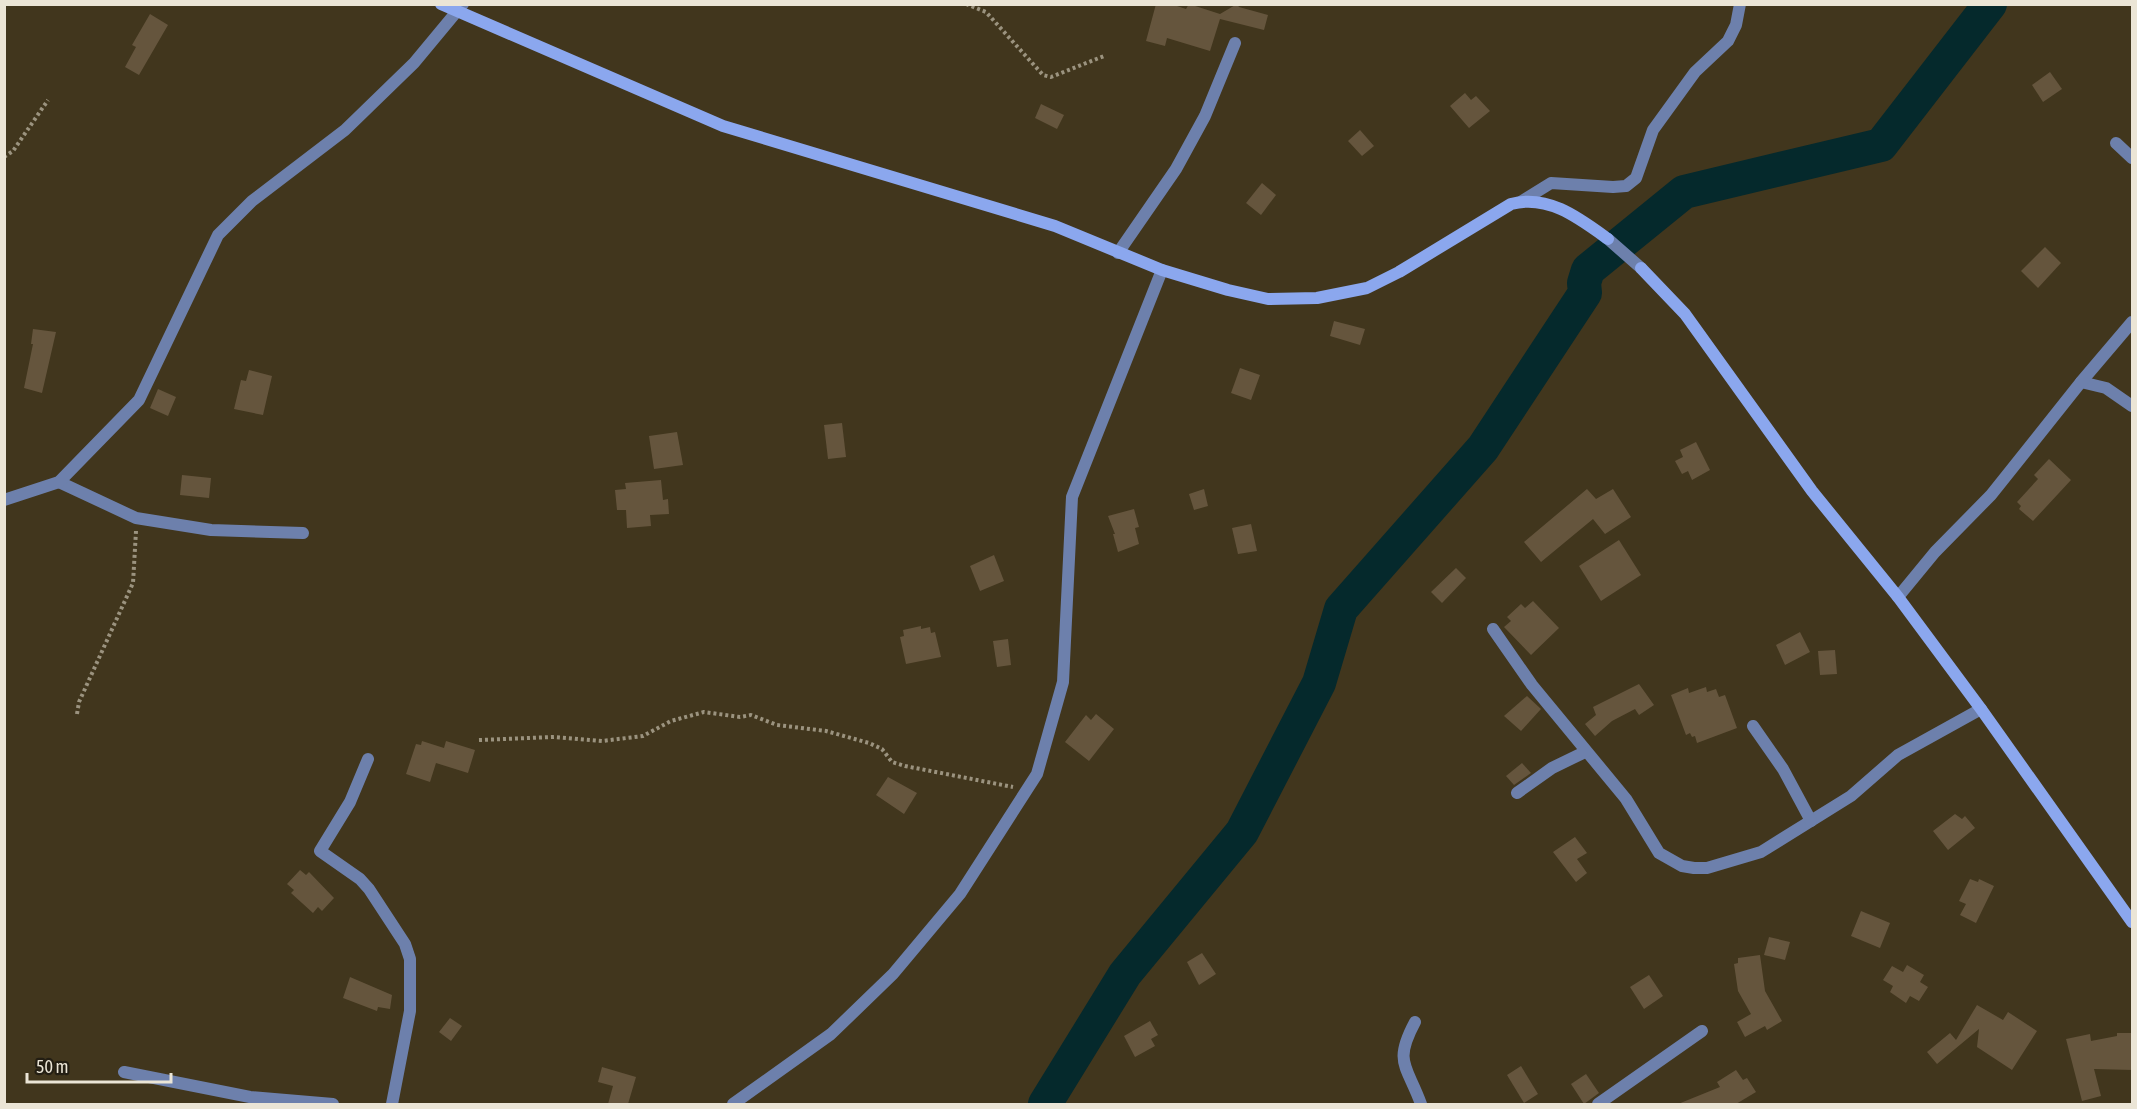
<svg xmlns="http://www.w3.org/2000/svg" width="2137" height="1109" font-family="'Asap Condensed',sans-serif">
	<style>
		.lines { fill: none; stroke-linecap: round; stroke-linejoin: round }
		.river { stroke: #05292c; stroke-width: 34 }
		.building { fill: #65553d }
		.path { stroke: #9b937f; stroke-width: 4; stroke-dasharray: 3 3; stroke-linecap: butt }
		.minor { stroke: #6d80ac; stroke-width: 12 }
		.tertiary { stroke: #6d80ac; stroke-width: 12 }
		.secondary { stroke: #8ba7ee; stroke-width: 12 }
	</style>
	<rect width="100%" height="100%" fill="#41361d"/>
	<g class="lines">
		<path class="river" d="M1045,1104L1125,974L1242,832L1319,683L1341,609L1483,448L1585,293L1584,283L1588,270L1684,192L1881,145L1990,4"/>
	</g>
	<g class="building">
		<path d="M1156,4H1171L1186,9L1189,4L1220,14L1237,4L1239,7L1268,15L1264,30L1220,19L1210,51L1167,38L1165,46L1146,41Z"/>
		<path d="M150,14L168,25L139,75L125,67L136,47L132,45Z"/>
		<path d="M2050,72L2062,89L2043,102L2032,85Z"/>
		<path d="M1465,93L1471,100L1476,96L1490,111L1469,128L1450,106Z"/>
		<path d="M1041,104L1064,115L1057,129L1035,118Z"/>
		<path d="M1360,130L1374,146L1362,156L1348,141Z"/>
		<path d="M1262,183L1276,195L1261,215L1246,203Z"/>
		<path d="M2045,247L2061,263L2038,288L2021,271Z"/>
		<path d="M1334,321L1365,329L1360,345L1330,336Z"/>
		<path d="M33,329L56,332L42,393L24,388L33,344H31Z"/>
		<path d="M1240,368L1260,375L1251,400L1231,393Z"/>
		<path d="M249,370L272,376L263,415L234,409L241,380L246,381Z"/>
		<path d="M158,389L176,397L168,416L150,408Z"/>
		<path d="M842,423L846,457L828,459L824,425Z"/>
		<path d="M677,432L683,465L654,469L649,436Z"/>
		<path d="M1696,442L1710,470L1692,480L1688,471L1682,474L1675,461L1683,457L1680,450Z"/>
		<path d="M2049,459L2071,480L2033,521L2019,509L2021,506L2017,502L2038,479L2034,475Z"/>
		<path d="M182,475L211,478L209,498L180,495Z"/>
		<path d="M661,480L663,500L668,499L669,514L650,515L651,526L627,528L626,510H617L615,490L626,489L625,483Z"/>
		<path d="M1204,489L1208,506L1194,510L1189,494Z"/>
		<path d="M1587,489L1596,499L1613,489L1631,517L1605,534L1593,519L1541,562L1524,542Z"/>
		<path d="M1134,509L1139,527L1135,528L1139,544L1118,552L1113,534H1115L1108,516Z"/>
		<path d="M1251,524L1257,551L1238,554L1232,528Z"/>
		<path d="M1619,540L1641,575L1601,601L1579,566Z"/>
		<path d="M994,555L1004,581L980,591L970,566Z"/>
		<path d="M1456,568L1466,578L1442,603L1431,592Z"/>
		<path d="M1533,601L1559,628L1531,655L1504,627L1511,621L1507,617L1521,604L1525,608Z"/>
		<path d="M921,626V629L930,627L931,633L935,632L941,657L906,664L900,637L904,636L903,630Z"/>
		<path d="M1800,632L1810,652L1785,665L1776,645Z"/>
		<path d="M1008,639L1011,665L997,667L993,641Z"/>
		<path d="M1835,650L1837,674L1820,675L1818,651Z"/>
		<path d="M1639,684L1654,705L1639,715L1635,709L1612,721L1595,736L1585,724L1596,715L1593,707Z"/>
		<path d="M1706,687L1707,692L1716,689L1719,697L1725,695L1737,728L1697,743L1695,736L1692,737L1690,733L1686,735L1671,695L1688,688L1689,693Z"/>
		<path d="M1527,696L1541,709L1521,731L1504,716Z"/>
		<path d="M1096,714L1114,729L1089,761L1065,742L1086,715L1091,720Z"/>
		<path d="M422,741L444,748L446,741L475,750L468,773L436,763L430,782L406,774L416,744L421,745Z"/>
		<path d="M1522,763L1531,773L1514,785L1506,776Z"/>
		<path d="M888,777L917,793L904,814L876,795Z"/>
		<path d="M1955,814L1962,819L1965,816L1975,828L1948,850L1933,831Z"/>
		<path d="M1575,837L1587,853L1577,859L1587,873L1576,882L1553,852Z"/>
		<path d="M300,870L306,875L309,872L334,898L322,911L318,907L313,913L291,893L294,890L287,884Z"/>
		<path d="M1970,879L1978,882L1979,879L1994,886L1976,923L1960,915L1966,904L1959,901Z"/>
		<path d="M1861,911L1890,923L1880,948L1851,936Z"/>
		<path d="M1769,937L1790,942L1785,960L1764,955Z"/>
		<path d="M1202,953L1216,974L1199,985L1187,962Z"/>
		<path d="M1760,955L1765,991L1782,1021L1767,1030L1765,1026L1745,1037L1737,1022L1751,1014L1738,991L1734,964L1738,963V958Z"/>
		<path d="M1907,965L1924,975L1920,982L1928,987L1919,1001L1910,996L1906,1003L1890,992L1893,986L1883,980L1892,966L1903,972Z"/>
		<path d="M1649,975L1663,996L1644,1009L1630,987Z"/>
		<path d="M350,977L392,995L390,1009L378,1007L377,1011L343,998Z"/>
		<path d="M1977,1005L2003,1020L2008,1012L2037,1031L2012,1070L1977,1047L1979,1029L1937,1064L1927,1052L1950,1033L1956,1040Z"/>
		<path d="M450,1018L462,1026L451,1041L439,1032Z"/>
		<path d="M1150,1021L1158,1035L1151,1039L1155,1046L1135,1057L1124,1036Z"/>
		<path d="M2117,1033H2133V1070L2094,1069L2101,1096L2082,1101L2066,1039L2090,1034L2091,1041L2117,1036Z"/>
		<path d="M1521,1066L1538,1094L1524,1103L1507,1075Z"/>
		<path d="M602,1067L636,1077L628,1104H608L613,1086L598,1082Z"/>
		<path d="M1736,1070L1743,1080L1747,1078L1756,1092L1736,1104H1678L1720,1087L1717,1082Z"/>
		<path d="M1586,1074L1599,1093L1584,1104L1571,1084Z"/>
	</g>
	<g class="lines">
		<g class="path">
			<path d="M966,4L986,12L1043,75L1051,77L1104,56"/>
			<path d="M4,157L13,151L48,100"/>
			<path d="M77,714L79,702L133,583L136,531"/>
			<path d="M479,740L554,737L602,741L643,736L671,721L704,712L740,717L751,715L777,725L826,731L869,743L882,749L892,762L905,766L1013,787"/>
		</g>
		<g class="minor">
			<path d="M2116,143L2132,158"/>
			<path d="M1522,201L1551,183L1613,187L1626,186L1636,178L1653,130L1695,72L1728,41L1736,25L1740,4"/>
			<path d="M1118,253L1176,169L1205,116L1235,43"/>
			<path d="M2081,382L2106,388L2132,406"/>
			<path d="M59,482L136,518L211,530L303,533"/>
			<path d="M4,500L59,482L139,400L218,235L252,201L345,130L414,63L463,4"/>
			<path d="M1898,597L1935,552L1991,495L2081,382L2132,322"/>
			<path d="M1493,629L1532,685L1626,799L1659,853L1682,866L1694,868H1707L1761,852L1851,796L1898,755L1981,709"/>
			<path d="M1753,726L1783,769L1811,821"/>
			<path d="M368,759L350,802L320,851L360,879L369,889L405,944L410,959V1011L392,1104"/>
			<path d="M1517,793L1552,768L1585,752"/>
			<path d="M1415,1022C1393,1063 1407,1065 1421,1104"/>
			<path d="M124,1072L250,1097L333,1104"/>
			<path d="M733,1104L831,1034L893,974L960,894L1037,774L1063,682L1072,497L1162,270"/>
			<path d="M1598,1104L1702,1031"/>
		</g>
		<path class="tertiary" d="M1608,239L1641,268"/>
		<g class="secondary">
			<path d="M441,4L723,126L1055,226L1162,270L1228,290L1268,299L1317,298L1367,288L1399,272L1511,204C1548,194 1579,218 1608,239"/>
			<path d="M1641,268L1685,314L1812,491L1898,597L1981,709L2132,922"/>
		</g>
	</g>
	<rect width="2137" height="1109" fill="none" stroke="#ebe5d6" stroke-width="12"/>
	<path d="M27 1073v9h144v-9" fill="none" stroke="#ebe5d6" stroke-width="3"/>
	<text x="36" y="1073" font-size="18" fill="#ebe5d6" stroke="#231e13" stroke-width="4.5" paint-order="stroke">50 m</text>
</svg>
